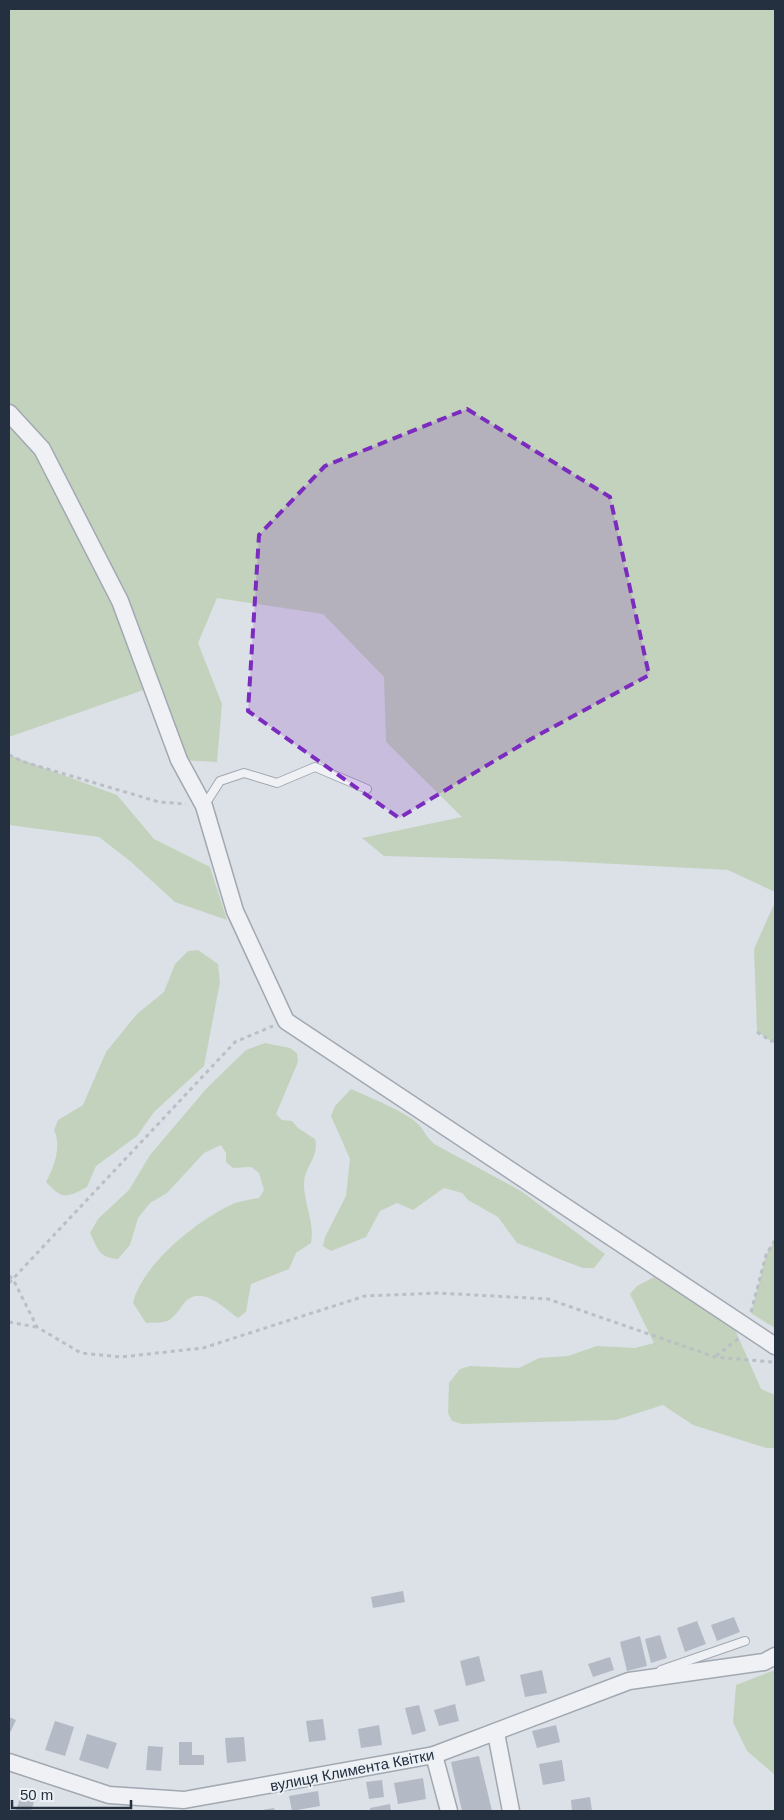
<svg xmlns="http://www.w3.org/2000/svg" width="784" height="1820" font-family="Arial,sans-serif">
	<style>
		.green { fill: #c3d2bc }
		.building { fill: #b3bac5 }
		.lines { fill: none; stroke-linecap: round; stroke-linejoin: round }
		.service-casing { stroke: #a1a8b1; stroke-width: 10 }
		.minor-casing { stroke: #a1a8b1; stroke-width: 19 }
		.path { stroke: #babfc6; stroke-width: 3; stroke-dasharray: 4 4; stroke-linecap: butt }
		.service { stroke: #eff1f5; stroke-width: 8 }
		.minor { stroke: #eff1f5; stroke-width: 16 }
		.marked { fill: #7b2cbf; fill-opacity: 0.2; stroke: #7b2cbf; stroke-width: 4; stroke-dasharray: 10 6; stroke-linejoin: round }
		.labels { text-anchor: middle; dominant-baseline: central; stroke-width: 4; stroke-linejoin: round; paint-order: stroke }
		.street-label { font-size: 15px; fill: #242f3f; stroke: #ebf0f5 }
	</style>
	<rect width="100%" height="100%" fill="#dce1e7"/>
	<g class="green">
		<path d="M9,9H775V892L728,870L558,861L384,856L362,838L462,817L386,742L384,677L323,614L217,598L198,643L222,704L217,762L179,760L152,687L9,737Z"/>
		<path d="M9,755L117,795L154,839L210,867L227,920L175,902L130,861L99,837L9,825Z"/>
		<path d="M775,902V1041H771L757,1032L754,949Z"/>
		<path d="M198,950L218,964L220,982L204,1066L154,1112L137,1136L96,1166L87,1187C66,1198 63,1200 46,1182C54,1167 62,1147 54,1130L58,1120L83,1105L106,1052L137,1014L164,992L175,964L188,951Z"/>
		<path d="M265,1043L290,1048L297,1053L298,1062L276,1114L282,1120L292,1121L298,1128L315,1139C320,1156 304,1167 304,1184C304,1204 315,1223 311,1243L296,1253L289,1269L251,1284L246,1312L238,1318C228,1311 214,1297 201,1296C185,1294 182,1310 172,1318C166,1324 154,1322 146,1323L133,1303C142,1265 195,1222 229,1206C238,1201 249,1200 259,1198L264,1190L259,1173L251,1167L233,1168L226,1162V1153L221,1145L204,1153L167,1193L150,1203L138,1218L130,1245L118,1259C99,1258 98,1249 90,1233L98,1219L129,1190L150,1155L206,1089L246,1050Z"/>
		<path d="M351,1089C368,1097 405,1111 418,1124C425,1131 427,1139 436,1145L521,1191L605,1254L594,1268H583L517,1243L498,1217L468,1200L462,1193L444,1188L413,1210L397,1203L380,1211L366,1237L331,1251L323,1246L325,1237L346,1196L350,1159L331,1116L335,1106Z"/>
		<path d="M775,1240V1328L751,1313L766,1255Z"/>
		<path d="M654,1277L733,1325L761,1389L775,1395V1448H766L693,1425L663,1405L616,1420L462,1424L452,1421L448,1413L449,1383L460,1369L470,1366L519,1368L539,1358L568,1356L597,1346L635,1348L654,1343L630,1294L637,1286Z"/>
		<path d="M775,1670V1775L747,1751L733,1722L736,1685Z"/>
	</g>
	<g class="building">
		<path d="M403,1591L405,1602L373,1608L371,1597Z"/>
		<path d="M734,1617L740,1632L717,1641L711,1625Z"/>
		<path d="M697,1621L706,1644L685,1652L677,1628Z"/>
		<path d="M660,1635L667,1658L651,1663L645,1639Z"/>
		<path d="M640,1636L647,1666L627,1671L620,1642Z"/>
		<path d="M479,1656L485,1681L466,1686L460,1661Z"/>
		<path d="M610,1657L614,1670L593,1677L588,1664Z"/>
		<path d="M542,1670L547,1693L525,1697L520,1675Z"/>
		<path d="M455,1704L459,1721L439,1726L434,1710Z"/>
		<path d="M419,1705L426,1731L412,1735L405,1708Z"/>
		<path d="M9,1717L16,1720L9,1735Z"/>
		<path d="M323,1719L326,1740L309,1742L306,1721Z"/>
		<path d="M55,1721L74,1727L65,1756L45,1750Z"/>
		<path d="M379,1725L382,1745L361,1748L358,1729Z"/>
		<path d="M556,1725L560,1742L537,1748L532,1731Z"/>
		<path d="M87,1734L117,1743L108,1769L79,1760Z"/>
		<path d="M244,1737L246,1761L227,1763L225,1738Z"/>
		<path d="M179,1742H192V1755H204V1765H179Z"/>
		<path d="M148,1746L163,1747L161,1771L146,1770Z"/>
		<path d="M479,1756L492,1811H462L451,1762Z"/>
		<path d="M562,1760L565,1781L543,1785L539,1764Z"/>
		<path d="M423,1778L426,1799L398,1804L394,1783Z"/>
		<path d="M382,1780L384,1797L369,1799L366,1782Z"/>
		<path d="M318,1791L320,1806L292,1811L289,1796Z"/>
		<path d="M590,1797L592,1811H572L571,1800Z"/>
		<path d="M20,1798L34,1802L31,1811H16Z"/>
		<path d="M390,1804L391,1811H370V1808Z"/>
		<path d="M274,1808L275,1811H262V1810Z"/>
	</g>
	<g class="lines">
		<defs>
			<g id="service">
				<path d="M204,806L220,781L244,773L277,783L315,767L367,789"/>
				<path d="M661,1670L745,1641"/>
			</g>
			<g id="minor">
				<path d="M9,413L42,449L120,601L179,760L204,806L235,911L286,1021L775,1346"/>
				<path d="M496,1733L511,1811"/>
				<path d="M434,1755L449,1811"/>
				<path d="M9,1762L109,1795L184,1800L434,1755L629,1681L764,1662L775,1656"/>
			</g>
		</defs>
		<use href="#service" class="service-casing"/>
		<use href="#minor" class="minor-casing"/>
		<g class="path">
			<path d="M9,755L24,762L159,802L186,804"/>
			<path d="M757,1032L771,1041H775"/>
			<path d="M9,1276L13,1279L37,1327L81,1353L121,1357L203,1348L365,1296L438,1293L548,1299L715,1357L772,1362"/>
			<path d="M9,1283L235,1042L273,1026"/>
			<path d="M751,1312L766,1255L775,1240"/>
			<path d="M9,1322L36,1327"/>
			<path d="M716,1356L739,1338"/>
		</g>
		<use href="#service" class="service"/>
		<use href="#minor" class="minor"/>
	</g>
	<path class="marked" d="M467,409L610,497L649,675L531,739L399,818L248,711L259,535L325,466Z"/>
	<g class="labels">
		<g class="street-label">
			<text transform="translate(352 1770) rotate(-11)">вулиця Климента Квітки</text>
		</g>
	</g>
	<rect width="784" height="1820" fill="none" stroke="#242f3f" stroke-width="20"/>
	<path d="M12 1800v8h119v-8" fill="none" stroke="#242f3f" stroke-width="2.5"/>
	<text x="20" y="1800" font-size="15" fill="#242f3f" stroke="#ebf0f5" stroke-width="4" paint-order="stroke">50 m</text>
</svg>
